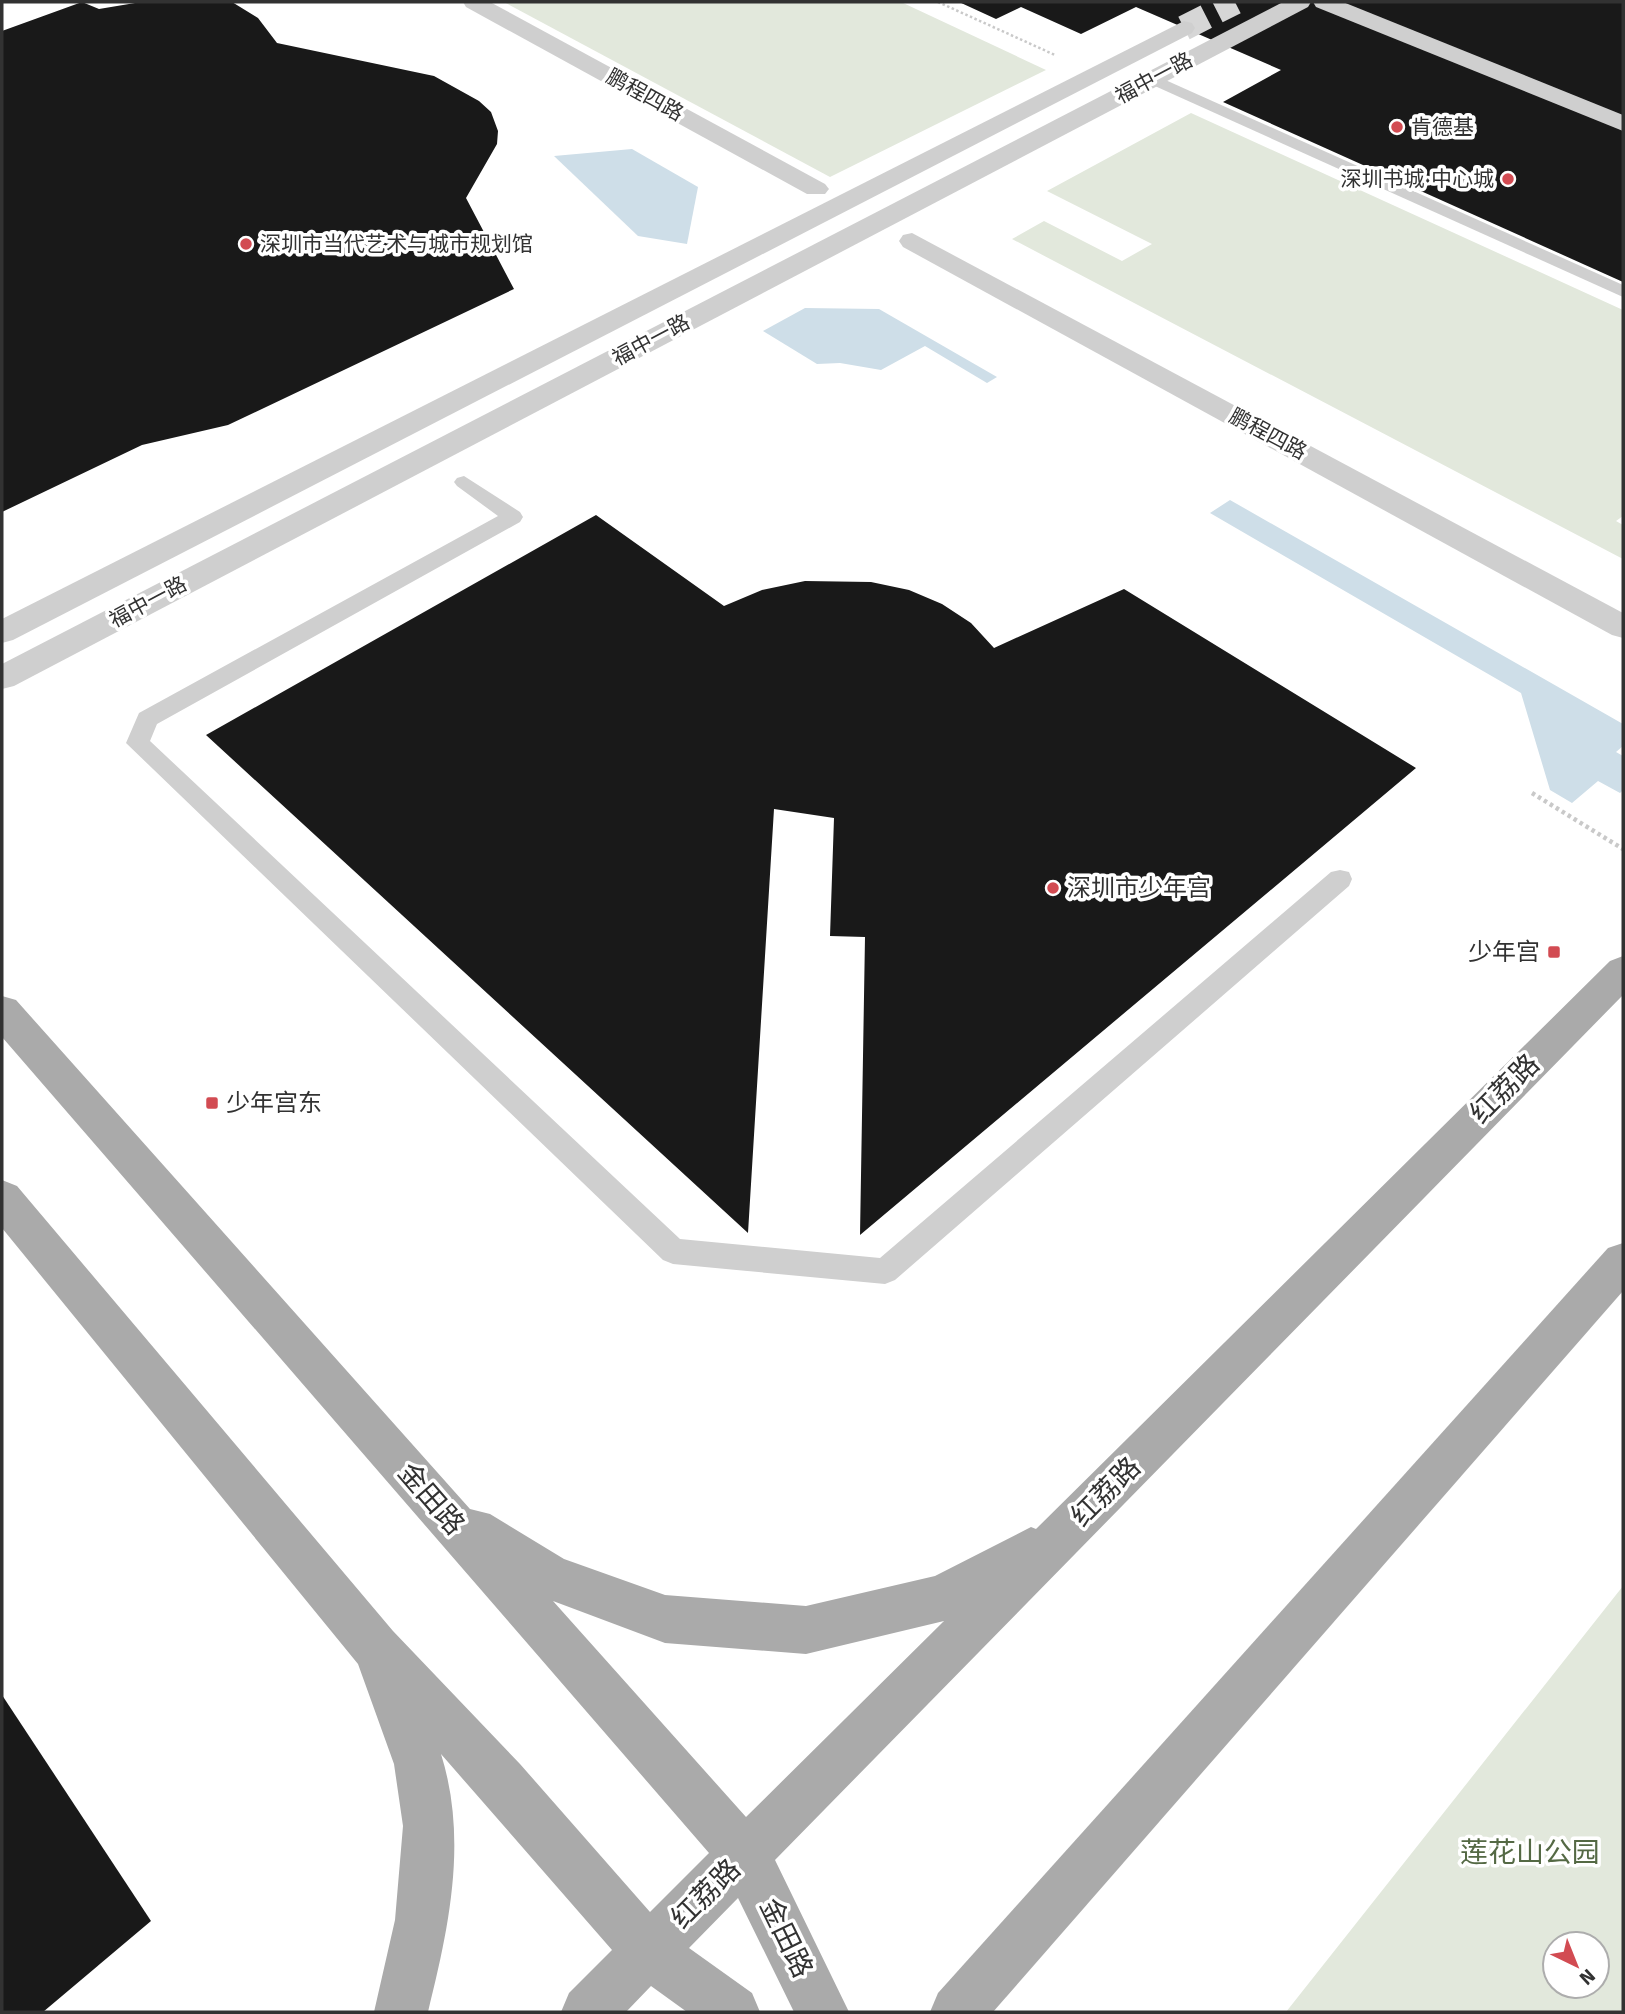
<svg xmlns="http://www.w3.org/2000/svg" width="1625" height="2014" font-family="Signika,'Noto Sans SC',sans-serif">
	<style>
		.green { fill: #e2e8dc; fill-rule: evenodd }
		.water { fill: #cedee8 }
		.building { fill: #191919 }
		.lines { fill: none; stroke-linecap: round; stroke-linejoin: round }
		.tertiary-tunnel { stroke: #d6d6d6; stroke-width: 25; stroke-dasharray: 25 12; stroke-linecap: butt }
		.path-far1 { stroke: #c9c9c9; stroke-width: 2.5; stroke-dasharray: 2.5 2.5; stroke-linecap: butt }
		.path { stroke: #c9c9c9; stroke-width: 4.5; stroke-dasharray: 3.5 3.5; stroke-linecap: butt }
		.service { fill: #cfcfcf; fill-rule: evenodd }
		.pedestrian { fill: #cfcfcf; fill-rule: evenodd }
		.tertiary { fill: #cfcfcf; fill-rule: evenodd }
		.primary { fill: #aaa; fill-rule: evenodd }
		.poi-dot { fill: #d24b52; stroke: #fff; stroke-width: 2.5 }
		.labels { text-anchor: middle; dominant-baseline: central; stroke-width: 7; stroke-linejoin: round; paint-order: stroke }
		.far-street-label { font-size: 21px; fill: #323232; stroke: #fff }
		.far-poi-label { font-size: 21px; fill: #323232; stroke: #fff; text-anchor: start }
		.poi-label { font-size: 24px; fill: #323232; stroke: #fff; text-anchor: start }
		.near-street-label { font-size: 28px; fill: #323232; stroke: #fff }
		.near-park-label { font-size: 28px; fill: #546944; stroke: #fff }
	</style>
	<rect width="100%" height="100%" fill="#fff"/>
	<g class="green">
		<path d="M504,2H901L1046,70L830,177Z"/>
		<path d="M1191,113L1623,310V516L1616,521L1623,525V559L1012,239L1044,221L1122,261L1152,244L1047,191Z"/>
		<path d="M1623,1586V2012H1286ZM1555,1944H1597V1986H1555Z"/>
	</g>
	<g class="water">
		<path d="M632,149L698,187L687,244L638,236L554,156Z"/>
		<path d="M805,308L879,309L997,377L987,383L925,346L881,370L840,363L817,364L763,331Z"/>
		<path d="M1230,500L1623,724V746L1616,752L1623,756V790L1620,793L1598,781L1572,803L1550,790L1521,693L1210,513Z"/>
	</g>
	<g class="building">
		<path d="M82,2L99,9L141,2H232L258,18L277,43L434,76L479,101L491,112L498,131L497,144L466,198L514,289L228,425L142,445L2,512V31Z"/>
		<path d="M959,2H1623V282L1223,102L1281,70L1136,7L1081,34L1021,7L996,19Z"/>
		<path d="M596,515L724,606L762,590L805,581L871,582L909,590L942,604L971,623L994,648L1124,589L1416,768L860,1235L865,937L830,936L834,818L774,809L748,1233L206,735Z"/>
		<path d="M2,1695L151,1921L43,2012H2Z"/>
	</g>
	<g class="lines">
		<path class="tertiary-tunnel" d="M1184,28L1235,2"/>
		<path class="path-far1" d="M938,2L1055,55"/>
		<path class="path" d="M1532,793L1623,849"/>
		<g class="service">
			<path d="M1152,74L1623,285V297L1146,82V76Z"/>
			<path d="M464,476L520,512L523,517L520,522L157,724L150,741L680,1239L880,1258L1331,872L1340,870L1349,872L1352,879L1349,886L895,1280L885,1284L673,1264L663,1260L126,743L139,713L498,516L457,486L454,482L457,478Z"/>
		</g>
		<g class="pedestrian">
			<path d="M463,2H490L825,184L829,189L825,194H807L466,7Z"/>
			<path d="M1313,2H1343L1623,115V131L1316,7Z"/>
			<path d="M912,233L1623,613V638L1612,635L903,247L899,241L903,235Z"/>
		</g>
		<g class="tertiary">
			<path d="M1283,2H1311L1308,7L14,686L2,689V664Z"/>
			<path d="M1184,21L1192,23L1195,28L1192,33L13,640L2,643V619Z"/>
		</g>
		<g class="primary">
			<path d="M1623,956V995L775,1860L849,2012H794L738,1898L689,1948L752,1993L760,2012H687L651,1986L626,2012H561L569,1993L612,1950L441,1754C468,1840 449,1927 428,2012H374L395,1920L403,1826L394,1764L358,1664L2,1228V1180L17,1186L393,1631L520,1764L650,1912L709,1853L2,1037V996L16,1000L470,1509L490,1514L564,1559L665,1595L806,1606L935,1576L1031,1527L1036,1529L1610,961ZM553,1601L665,1643L806,1654L944,1621L746,1817Z"/>
			<path d="M1623,1243V1291L993,2012H930L938,1993L1608,1248Z"/>
		</g>
	</g>
	<g class="poi-dot">
		<circle cx="1397" cy="127" r="7"/>
		<circle cx="1508" cy="179" r="7"/>
		<circle cx="246" cy="244" r="7"/>
		<circle cx="1053" cy="888" r="7"/>
		<rect x="1547" y="945" width="14" height="14" rx="3.5"/>
		<rect x="205" y="1096" width="14" height="14" rx="3.5"/>
	</g>
	<g class="labels">
		<g class="far-street-label">
			<text transform="translate(1154 78) rotate(-28)">福中一路</text>
			<text transform="translate(645 95) rotate(29)">鹏程四路</text>
			<text transform="translate(651 340) rotate(-28)">福中一路</text>
			<text transform="translate(1268 434) rotate(28)">鹏程四路</text>
			<text transform="translate(148 602) rotate(-28)">福中一路</text>
		</g>
		<g class="far-poi-label">
			<text x="1411" y="127">肯德基</text>
			<text x="1494" y="179" text-anchor="end">深圳书城·中心城</text>
			<text x="260" y="244">深圳市当代艺术与城市规划馆</text>
		</g>
		<g class="poi-label">
			<text x="1067" y="888">深圳市少年宫</text>
			<text x="1540" y="952" text-anchor="end">少年宫</text>
			<text x="226" y="1103">少年宫东</text>
		</g>
		<g class="near-street-label">
			<text transform="translate(1505 1089) rotate(-45)">红荔路</text>
			<text transform="translate(1106 1492) rotate(-45)">红荔路</text>
			<text transform="translate(431 1499) rotate(49)">金田路</text>
			<text transform="translate(706 1894) rotate(-45)">红荔路</text>
			<text transform="translate(786 1938) rotate(64)">金田路</text>
		</g>
		<g class="near-park-label">
			<text x="1530" y="1853">莲花山公园</text>
		</g>
	</g>
	<rect width="1625" height="2014" fill="none" stroke="#323232" stroke-width="7"/>
	<g transform="translate(1576 1965) rotate(137)"><circle r="33" fill="#ffffff" stroke="#adadad" stroke-width="2"/>
	<path d="M0-5L12 26L0 18L-12 26Z" fill="#d24b52"/>
	<text y="-10" font-size="19" font-weight="bold" text-anchor="middle" fill="#323232">N</text>
	</g>
</svg>
